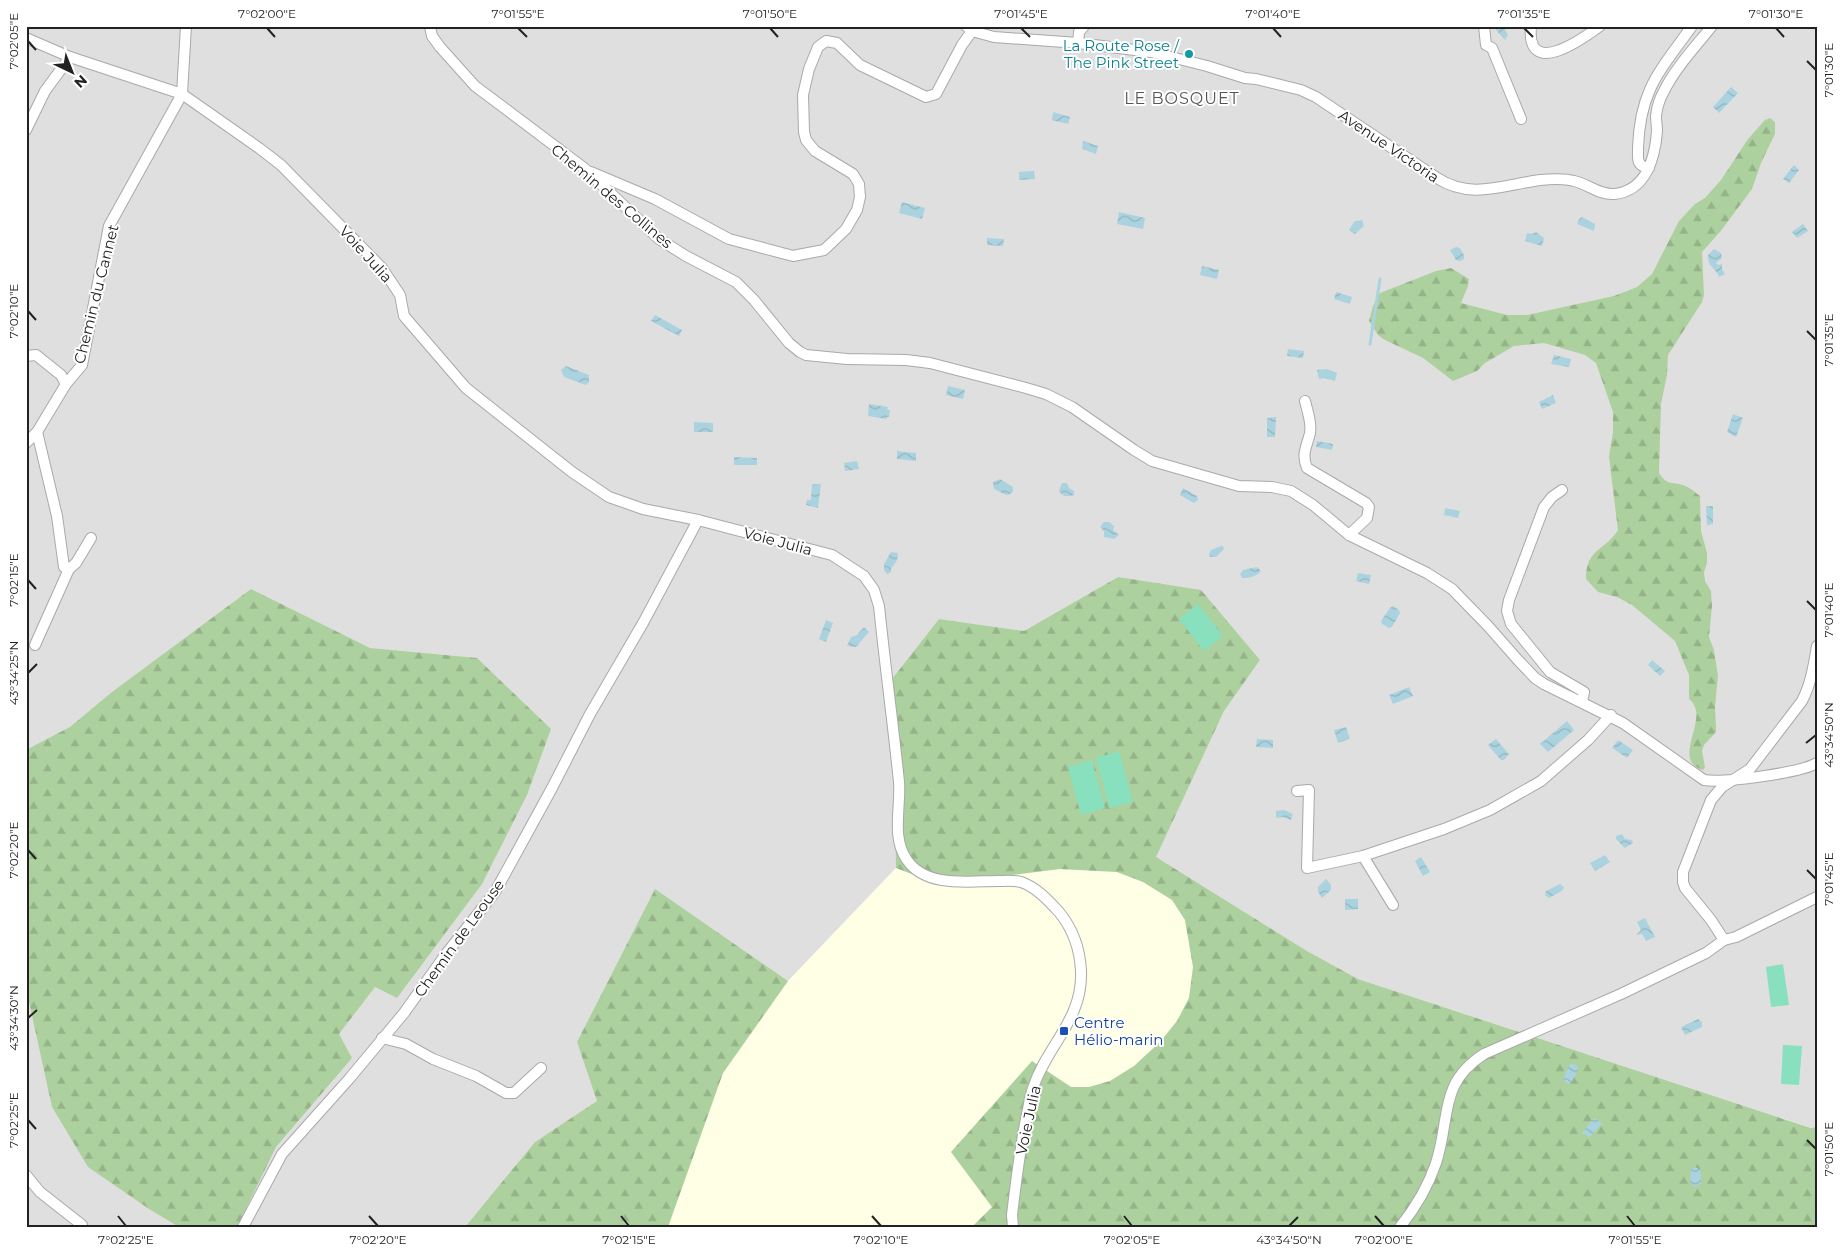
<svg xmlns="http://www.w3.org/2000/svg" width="1843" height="1253" font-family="Montserrat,sans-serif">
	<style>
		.residential { fill: #e0dfdf }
		.education { fill: #ffffe5 }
		.forest { fill: url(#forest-firs) }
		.pitch { fill: #88e0be }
		.water { fill: url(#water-waves) }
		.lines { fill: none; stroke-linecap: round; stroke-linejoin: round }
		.stream { stroke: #aad3df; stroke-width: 3 }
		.minor-casing { stroke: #a9a9a9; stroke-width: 12 }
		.minor { stroke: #fff; stroke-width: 10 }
		.ticks { fill: none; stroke: #222; stroke-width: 2 }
		.culture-dot { fill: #0f9aa8; stroke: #fff; stroke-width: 2 }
		.transit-dot { fill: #1a4fb4; stroke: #fff; stroke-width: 2 }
		.labels { text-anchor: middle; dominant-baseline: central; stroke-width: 4; stroke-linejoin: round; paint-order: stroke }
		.culture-label { font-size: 15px; fill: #0d838f; stroke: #fff; text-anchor: end }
		.street-label { font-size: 15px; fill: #222; stroke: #fff }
		.transit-label { font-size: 15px; fill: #164399; stroke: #fff; text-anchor: start }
		.neighbourhood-label { font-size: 16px; letter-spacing: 1px; fill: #555; stroke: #fff }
		.neatline { fill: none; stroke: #222; stroke-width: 2 }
		.ticks-label { font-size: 12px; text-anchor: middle; fill: #222 }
	</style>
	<defs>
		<pattern id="forest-firs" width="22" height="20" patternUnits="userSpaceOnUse" patternTransform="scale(1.25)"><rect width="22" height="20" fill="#add19e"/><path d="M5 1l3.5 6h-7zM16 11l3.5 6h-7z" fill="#95b388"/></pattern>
		<pattern id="water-waves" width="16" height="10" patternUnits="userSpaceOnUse" patternTransform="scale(1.25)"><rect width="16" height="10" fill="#aad3df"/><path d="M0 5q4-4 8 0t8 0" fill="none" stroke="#92b5bf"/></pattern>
	</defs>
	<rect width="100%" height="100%" fill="#f2efe9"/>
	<path class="residential" d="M26,26H1817V1127L1812,1128L1358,979L1307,951L1155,857L1224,711L1260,660L1118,577L1024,631L939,619L892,680L896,868L788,981L655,890L577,1042L598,1101L535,1142L465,1227H26Z"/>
	<path class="education" d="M896,868L938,884L1060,869L1117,872L1143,882L1172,900L1185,920L1193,967L1189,998L1177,1021L1160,1042L1134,1066L1110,1081L1089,1087H1071L1032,1061L951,1152L992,1207L972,1227H668L723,1073L788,981Z"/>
	<g class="forest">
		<path d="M1770,118L1775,122V134L1761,163L1752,189L1720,232L1702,252L1704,295L1702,302L1668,355L1667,375L1661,404L1659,473C1666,485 1672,482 1683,485C1689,487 1695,492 1700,496L1701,531L1707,553V563L1704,572L1705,581L1711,591L1712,606L1709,637L1714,650L1718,676L1715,707L1716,727V732L1704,745L1702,751L1705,767L1703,770C1672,760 1705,725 1694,705C1693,702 1691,701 1689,699V675L1675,641L1632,605L1617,597L1598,592L1586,579C1586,548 1605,551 1618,530L1609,457L1613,432V412L1596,363L1585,355L1544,343L1514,346L1485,363L1477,371L1453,381L1423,358L1383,339L1378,335L1369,321L1373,306L1380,293L1436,271L1451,268L1469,279L1468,286L1461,303L1507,315H1527L1614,296L1637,287L1652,274L1679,221L1695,204L1705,198L1721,180L1748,139L1765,120Z"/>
		<path d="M1118,577L1201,590L1260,660L1224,711L1156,857L1307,951L1358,979L1811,1128L1817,1127V1227H972L992,1207L951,1152L1032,1061L1071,1087H1089L1110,1081L1134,1066L1160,1042L1177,1021L1189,998L1193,967L1185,920L1172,900L1143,882L1117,872L1060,869L938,884L896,868L892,679L939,619L1024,631Z"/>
		<path d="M251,589L370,648L477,658L551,729L527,795L482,884L397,998L375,987L339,1034L352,1058L276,1147L237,1227H179L149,1209L88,1167L52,1107L26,988V750L70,727L112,692Z"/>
		<path d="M655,889L788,981L723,1073L668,1227H465L535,1142L597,1101L577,1042Z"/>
	</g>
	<g class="pitch">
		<path d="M1198,604L1223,636L1204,651L1179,619Z"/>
		<path d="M1119,751L1133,802L1109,808L1096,758Z"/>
		<path d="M1092,760L1105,808L1081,815L1068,767Z"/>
		<path d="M1783,964L1789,1005L1771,1007L1766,967Z"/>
		<path d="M1783,1045L1802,1046L1799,1085L1781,1084Z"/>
	</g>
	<g class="water">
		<path d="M1503,26L1508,35L1505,40L1496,30V26Z"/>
		<path d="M1731,87L1738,93L1719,113L1713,107Z"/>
		<path d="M1053,112L1070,117L1068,124L1052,120Z"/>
		<path d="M1083,141L1098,146L1096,154L1082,149Z"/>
		<path d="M1794,165L1799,170L1789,183L1783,179Z"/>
		<path d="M1034,171L1035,179L1019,180V172Z"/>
		<path d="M902,202L925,208L922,219L899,213Z"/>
		<path d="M1119,212L1145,218L1143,229L1117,224Z"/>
		<path d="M1582,217L1595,224L1594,231L1577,224L1579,219Z"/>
		<path d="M1362,220L1364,226L1355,234L1349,230L1354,222Z"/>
		<path d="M1803,224L1808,231L1797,238L1792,232Z"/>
		<path d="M1536,232L1544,238L1542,246L1525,241L1527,233L1532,234Z"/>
		<path d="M987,238L1004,239L1003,246L987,245Z"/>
		<path d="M1456,247L1460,248L1464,255V259L1460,261L1456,260L1450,250Z"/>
		<path d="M1714,249L1721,253L1722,258L1716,263L1718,265L1722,264V269L1725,274L1719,277C1716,268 1707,267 1708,255Z"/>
		<path d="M1202,266L1219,270L1217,279L1200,275Z"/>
		<path d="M1336,292L1352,297L1350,304L1334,299Z"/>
		<path d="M655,315L682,330L679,336L651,321Z"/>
		<path d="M1288,349L1304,351L1303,358L1287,356Z"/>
		<path d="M1554,355L1571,359L1569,367L1551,364Z"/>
		<path d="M566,366L589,375V382L586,385L564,377L561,370Z"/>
		<path d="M1327,369L1337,373L1335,381L1324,378L1319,379L1317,370Z"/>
		<path d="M948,386L965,390L963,399L946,395Z"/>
		<path d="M1553,395L1556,403L1542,409L1539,402Z"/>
		<path d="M869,404L888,407L887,410H890L889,417H887L886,419L868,416Z"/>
		<path d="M1733,414L1743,418L1736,437L1727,432Z"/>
		<path d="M1276,417L1275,437H1267V418Z"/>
		<path d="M694,422L713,423V432H694Z"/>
		<path d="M1317,441L1333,444L1332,450L1316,447Z"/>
		<path d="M897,451L916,453V461L897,459Z"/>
		<path d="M734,457L757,458V465H734Z"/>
		<path d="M857,461L859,469L845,471L844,463Z"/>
		<path d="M1000,479L1013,487V492L1010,494L1006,495L994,489L993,482Z"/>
		<path d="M1062,483H1067L1069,488L1074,491V495C1067,497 1063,497 1059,491Z"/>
		<path d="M812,484H821L818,508L806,505L807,500H811Z"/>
		<path d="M1183,488L1197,496L1198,500L1194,503L1180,495Z"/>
		<path d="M1706,506H1713V524L1707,525Z"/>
		<path d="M1445,508L1460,511L1458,518L1444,515Z"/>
		<path d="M1104,522H1109L1114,526L1113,530L1119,535L1114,539L1104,537V531L1100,527Z"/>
		<path d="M1221,546H1223L1224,549L1216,557H1210L1209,554L1211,550Z"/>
		<path d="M891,552L898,553C898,559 896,564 891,568V572L887,574L884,570V564Z"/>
		<path d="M1257,567L1261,571C1256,577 1250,578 1242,578L1240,574L1243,570Z"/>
		<path d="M1358,573L1371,575L1369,584L1356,581Z"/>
		<path d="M1393,606L1399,610L1400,613L1392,627L1389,628L1382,624L1381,621L1390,608Z"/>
		<path d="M826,620L833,623L826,642L819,639Z"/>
		<path d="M864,627L869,632L856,647L847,646L851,637L857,635Z"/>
		<path d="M1652,660L1665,671L1660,676L1648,665Z"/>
		<path d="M1409,687L1413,696L1393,704L1389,695Z"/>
		<path d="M1567,721L1574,730L1548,752L1540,744Z"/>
		<path d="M1346,727L1350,739L1338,743L1334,730Z"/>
		<path d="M1257,739L1273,740V748L1256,747Z"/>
		<path d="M1496,739L1509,754L1504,760H1501L1488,745Z"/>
		<path d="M1618,740L1633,750L1627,758L1612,748Z"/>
		<path d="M1284,810L1293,814L1291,820L1283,817L1276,818V811Z"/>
		<path d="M1622,834L1625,839L1632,840L1633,843L1625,848L1616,839V836Z"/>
		<path d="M1605,855L1610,862L1595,871L1590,863Z"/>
		<path d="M1421,857L1430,872L1423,876L1415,861Z"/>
		<path d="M1326,879L1331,885V890L1322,898L1318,892V887Z"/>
		<path d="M1560,884L1564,887L1563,890L1549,898L1545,895L1546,891Z"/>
		<path d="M1345,899H1358V909L1345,910Z"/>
		<path d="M1645,918L1655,937L1646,941L1642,934L1636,935L1641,930L1637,922Z"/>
		<path d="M1698,1019L1702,1022V1027L1685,1035L1681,1027Z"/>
		<path d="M1570,1064L1576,1065L1579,1068L1571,1083L1568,1084L1563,1079Z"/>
		<path d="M1594,1118L1602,1123L1590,1137L1582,1133Z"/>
		<path d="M1695,1167L1701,1170V1184L1695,1187L1690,1183L1691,1170Z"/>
	</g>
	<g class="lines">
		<path class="stream" d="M1370,344L1380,279"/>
		<defs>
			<g id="minor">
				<path d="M430,26L432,36L440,47L475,86L584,168L659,239L686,256L736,282L754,300L789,343L800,352L806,355L847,359L906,360L930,363L1026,388L1046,394L1072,407L1134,450L1152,461L1239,486L1272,487L1291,491L1313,505L1349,535L1427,573L1452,589L1488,626L1517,659L1535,678L1544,684L1623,723L1704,780C1724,783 1800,773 1817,763"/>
				<path d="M966,26L972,31L994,37L1078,43L1151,52L1207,66L1245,78L1256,79L1301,90L1316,97L1437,178C1471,200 1503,185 1540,180C1551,179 1564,178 1574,181C1588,184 1599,195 1614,194C1646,191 1655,158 1657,131C1657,126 1656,121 1656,116C1657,107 1660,98 1664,91C1676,67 1696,46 1712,26"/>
				<path d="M1484,26L1486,45L1492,48L1521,119"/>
				<path d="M1531,26C1526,79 1581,40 1600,26"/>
				<path d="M26,38L70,57"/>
				<path d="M1078,43L1079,32L1084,26"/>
				<path d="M26,130L45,91L70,57L182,94L259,148L281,165L382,268L400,295L404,316L466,388L572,472L609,497L643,509L698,520L832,555L864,576L874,590L879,606C885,665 893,723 899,782C901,808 891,837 907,860C926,888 969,881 998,881C1005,881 1014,880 1021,882C1036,887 1048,900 1059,912C1073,929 1080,949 1081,971C1083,1020 1047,1045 1033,1088C1030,1096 1029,1105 1027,1114C1020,1147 1016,1181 1012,1215L1013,1227"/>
				<path d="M1649,168C1636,166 1638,159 1638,148C1640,89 1660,71 1692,26"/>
				<path d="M591,172L655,199L729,239L793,256L824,250L846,229L857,210L860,197L859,184L853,174L815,151L806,140L804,132L803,95L809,69L818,47L826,41L837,43L860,65L926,97L936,94L962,45L972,31"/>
				<path d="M26,356L36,355L61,375L66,384"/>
				<path d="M1305,401C1307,410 1312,422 1310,433C1307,446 1301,454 1307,468L1366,503L1369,507L1367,518L1349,535"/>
				<path d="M37,432L57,516L64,567L69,569"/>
				<path d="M26,443L37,432L66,384L82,365L109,226L182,94L186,26"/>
				<path d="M1562,490L1552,497L1544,507L1509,600L1507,611L1511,624L1550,672L1584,692L1582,702"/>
				<path d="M35,645L69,569L76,563L91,538"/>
				<path d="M1297,791L1309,790L1307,868L1363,856L1444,829L1490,810L1541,781L1588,740L1611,715"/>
				<path d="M1363,856L1393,905"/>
				<path d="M1724,940L1711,920L1685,888L1683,882V872L1711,800L1722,787L1750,769L1802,701C1811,684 1814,664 1817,646"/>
				<path d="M382,1038L406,1044L433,1059L476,1076L506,1093H514L541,1068"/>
				<path d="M26,1175L40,1192L82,1225"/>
				<path d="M243,1227L282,1154L349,1079L404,1013L446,954L495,892L552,788L590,714L643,623L698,520"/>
				<path d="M1400,1227C1416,1207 1428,1187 1436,1163C1451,1117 1438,1084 1484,1054L1621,994L1706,953L1724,940L1736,937L1817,897"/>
			</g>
		</defs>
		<use href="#minor" class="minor-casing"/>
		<use href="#minor" class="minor"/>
	</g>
	<path class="ticks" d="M267,28L275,37M518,28L527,37M770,28L778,37M1021,28L1030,37M1273,28L1281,37M1524,28L1533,37M1776,28L1784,37M28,41L36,50M1807,61L1816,70M28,311L36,320M1807,331L1816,340M28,580L36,589M1807,601L1816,610M28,673L37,664M1806,743L1816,735M28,850L36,859M1807,870L1816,879M28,1018L37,1010M28,1120L36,1129M1807,1140L1816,1149M118,1216L126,1226M369,1216L378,1226M621,1216L629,1226M872,1216L881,1226M1124,1216L1132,1226M1375,1216L1384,1226M1627,1216L1635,1226M1289,1226L1298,1217"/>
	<circle class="culture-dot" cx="1189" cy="54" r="5"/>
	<rect class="transit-dot" x="1059" y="1026" width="10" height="10" rx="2.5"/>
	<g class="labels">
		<g class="culture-label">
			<text x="1179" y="45">La Route Rose /<tspan x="1179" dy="17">The Pink Street</tspan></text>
		</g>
		<g class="street-label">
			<text transform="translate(1389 146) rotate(34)">Avenue Victoria</text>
			<text transform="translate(612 196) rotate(40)">Chemin des Collines</text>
			<text transform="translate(366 254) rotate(48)">Voie Julia</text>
			<text transform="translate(96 294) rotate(-76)">Chemin du Cannet</text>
			<text transform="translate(778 541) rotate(15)">Voie Julia</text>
			<text transform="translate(459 938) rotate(-54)">Chemin de Leouse</text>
			<text transform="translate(1028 1120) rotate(-78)">Voie Julia</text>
		</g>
		<g class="transit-label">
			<text x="1074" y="1022">Centre<tspan x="1074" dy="17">Hélio-marin</tspan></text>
		</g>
		<g class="neighbourhood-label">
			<text x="1182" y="98">LE BOSQUET</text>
		</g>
	</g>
	<rect width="1843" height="1253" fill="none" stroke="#ffffff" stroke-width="55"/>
	<g transform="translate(72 72) rotate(137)" stroke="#ffffff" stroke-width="4" paint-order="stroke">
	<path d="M0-4L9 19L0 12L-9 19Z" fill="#222222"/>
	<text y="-8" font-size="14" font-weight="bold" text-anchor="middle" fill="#222222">N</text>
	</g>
	<rect x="28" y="28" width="1788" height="1198" class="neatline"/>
	<g class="ticks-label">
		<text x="267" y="18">7°02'00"E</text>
		<text x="518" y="18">7°01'55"E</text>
		<text x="770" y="18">7°01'50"E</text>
		<text x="1021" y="18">7°01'45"E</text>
		<text x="1273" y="18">7°01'40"E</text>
		<text x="1524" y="18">7°01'35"E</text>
		<text x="1776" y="18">7°01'30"E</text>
		<text transform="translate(14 41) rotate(-90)" y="4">7°02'05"E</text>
		<text transform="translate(1829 70) rotate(-90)" y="4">7°01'30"E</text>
		<text transform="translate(14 311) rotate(-90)" y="4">7°02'10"E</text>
		<text transform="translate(1829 340) rotate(-90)" y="4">7°01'35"E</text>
		<text transform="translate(14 580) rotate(-90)" y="4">7°02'15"E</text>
		<text transform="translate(1829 610) rotate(-90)" y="4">7°01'40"E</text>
		<text transform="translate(14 673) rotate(-90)" y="4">43°34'25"N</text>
		<text transform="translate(1829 735) rotate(-90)" y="4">43°34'50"N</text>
		<text transform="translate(14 850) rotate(-90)" y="4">7°02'20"E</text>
		<text transform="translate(1829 879) rotate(-90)" y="4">7°01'45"E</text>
		<text transform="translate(14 1018) rotate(-90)" y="4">43°34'30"N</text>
		<text transform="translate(14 1120) rotate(-90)" y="4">7°02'25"E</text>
		<text transform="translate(1829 1149) rotate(-90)" y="4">7°01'50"E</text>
		<text x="126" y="1244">7°02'25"E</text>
		<text x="378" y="1244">7°02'20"E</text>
		<text x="629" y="1244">7°02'15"E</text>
		<text x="881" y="1244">7°02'10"E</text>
		<text x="1132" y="1244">7°02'05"E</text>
		<text x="1289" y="1244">43°34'50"N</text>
		<text x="1384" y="1244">7°02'00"E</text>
		<text x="1635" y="1244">7°01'55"E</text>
	</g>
</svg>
